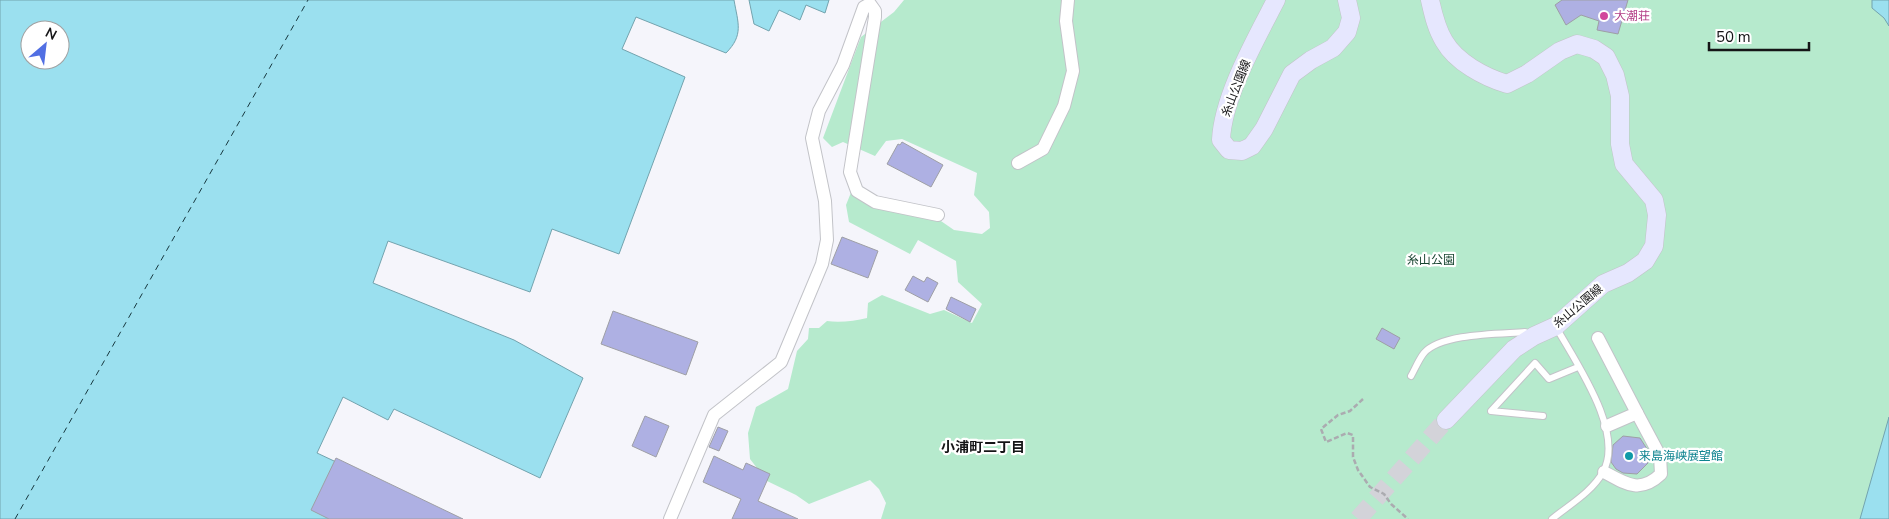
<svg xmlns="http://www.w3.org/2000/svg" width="1889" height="519" font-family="'Nunito Sans','Noto Sans JP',sans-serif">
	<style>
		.green { fill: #b6eacd }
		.water { fill: #9be0ef; stroke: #73a3ae; fill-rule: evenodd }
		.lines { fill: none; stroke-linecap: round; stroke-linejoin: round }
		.ferry { stroke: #183940; stroke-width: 1; stroke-dasharray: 6 5; stroke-linecap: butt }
		.building { fill: #aeb0e3; stroke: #9e9fa5 }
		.secondary-tunnel { stroke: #d3d3d9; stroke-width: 18; stroke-dasharray: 18 9; stroke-linecap: butt }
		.lane-casing { stroke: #c2c3c8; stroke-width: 8 }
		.street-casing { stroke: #c2c3c8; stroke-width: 14 }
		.secondary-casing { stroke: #c2c3c8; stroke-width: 19 }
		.path { stroke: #ababb0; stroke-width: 2.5; stroke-dasharray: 5 2.5; stroke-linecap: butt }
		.lane { stroke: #fff; stroke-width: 6 }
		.street { stroke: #fff; stroke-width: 12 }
		.secondary { stroke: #e6e7fe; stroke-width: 18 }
		.hotel-dot { fill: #d1479c; stroke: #fff; stroke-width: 2 }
		.culture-dot { fill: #0f9aa8; stroke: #fff; stroke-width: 2 }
		.labels { text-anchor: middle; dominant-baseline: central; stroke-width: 4.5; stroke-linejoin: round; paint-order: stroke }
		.hotel-label { font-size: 12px; fill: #b23c85; stroke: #fff; text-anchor: start }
		.street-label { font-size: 12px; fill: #151517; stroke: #fff }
		.park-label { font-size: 12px; fill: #194531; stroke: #fff }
		.culture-label { font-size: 12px; fill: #0d838f; stroke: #fff; text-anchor: start }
		.neighbourhood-label { font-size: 14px; font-weight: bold; fill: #151517; stroke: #fff }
	</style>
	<rect width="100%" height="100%" fill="#f5f5fb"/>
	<path class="green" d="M904,0H1889V519H881L886,503L879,489L870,480L809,504L796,495L767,481L750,459L748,433L756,407L788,389L797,351L808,339L809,328H819L827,321C839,323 855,321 867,318L868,303L882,295L930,314L944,310L972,323L982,304L958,282L956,261L918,240L910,254L849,222L846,205L852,190L938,219L954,230L982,234L990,228L989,212L974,195L977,173L902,139L886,141L875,156L843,142L832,147L823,138L861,37L894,12Z"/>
	<g class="water">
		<path d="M0,0H734C738,23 744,35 726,53L636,17L622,49L685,77L619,254L552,229L530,292L388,241L373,283L514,340L583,378L540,478L394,409L388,420L343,397L317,453L366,476L346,519H0ZM30,30H60V60H30Z"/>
		<path d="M749,0H829L825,13L806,5L800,20L779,10L769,31L754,24Z"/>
		<path d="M1872,0H1889V26L1884,18L1872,8Z"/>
		<path d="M1889,417V519H1860Z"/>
	</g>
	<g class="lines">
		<path class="ferry" d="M15,519L308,0"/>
	</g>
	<g class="building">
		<path d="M1562,0H1628L1618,34L1597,30L1599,21L1581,15L1566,25L1555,5Z"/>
		<path d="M902,142L943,165L931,187L887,164L898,144L900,145Z"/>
		<path d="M842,237L878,251L868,278L831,264Z"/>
		<path d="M913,276L924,282L927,277L938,283L928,302L905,290Z"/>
		<path d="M951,297L976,309L970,322L946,309Z"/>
		<path d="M613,311L698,342L686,375L601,344Z"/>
		<path d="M1382,328L1400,338L1394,349L1376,339Z"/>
		<path d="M645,416L669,426L656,457L632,446Z"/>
		<path d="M718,427L728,431L719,451L709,447Z"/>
		<path d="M1623,436L1640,438L1649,452L1648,463L1637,474L1623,473L1616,469L1611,462L1613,445Z"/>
		<path d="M714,456L743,470L746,463L770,474L758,501L798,519H732L741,499L703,482Z"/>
		<path d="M336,458L463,519H329L311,510Z"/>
	</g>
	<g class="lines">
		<path class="secondary-tunnel" d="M1358,519L1446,420"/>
		<defs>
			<g id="lane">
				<path d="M1411,376C1415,369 1419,359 1424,353C1441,333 1501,334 1525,332L1531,335"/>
				<path d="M1543,416L1491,411L1535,363L1549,379L1578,367"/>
				<path d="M1552,519C1569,505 1592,492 1603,472C1625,432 1576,363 1556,327"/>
			</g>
			<g id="street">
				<path d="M1018,163L1043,149L1064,106L1073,71L1066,21L1068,0"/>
				<path d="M1598,338L1637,413L1607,426"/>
				<path d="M1604,472C1626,484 1640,494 1661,474L1660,456L1637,413"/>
				<path d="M670,519L714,415L781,362L822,264L827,240L825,201L812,138L819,111L843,65L864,7L870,4L875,11V17L850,172L857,191L875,202L938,215"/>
			</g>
			<g id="secondary">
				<path d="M1276,0C1256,39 1223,96 1221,140L1229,150L1242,151L1252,146L1264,129L1292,74L1311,60L1333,48L1347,32L1351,18L1347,0"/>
				<path d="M1430,0C1433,13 1436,28 1444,41C1456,62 1484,77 1507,84L1527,74L1560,51L1577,44L1594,49L1606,57L1615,75L1620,96V144L1624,164L1654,200L1657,215L1654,246L1645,261L1628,273L1603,284L1556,326L1534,336L1514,349L1446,420"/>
			</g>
		</defs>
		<use href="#lane" class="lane-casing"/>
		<use href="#street" class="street-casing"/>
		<use href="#secondary" class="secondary-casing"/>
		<path class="path" d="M1363,399L1350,411L1338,415L1321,429L1326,442L1347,433L1353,435V457L1358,470L1370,487L1384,494L1391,504L1408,519"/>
		<use href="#lane" class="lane"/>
		<use href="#street" class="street"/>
		<use href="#secondary" class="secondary"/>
	</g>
	<circle class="hotel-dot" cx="1604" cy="16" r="5"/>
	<circle class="culture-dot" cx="1629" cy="456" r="5"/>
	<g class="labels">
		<g class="hotel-label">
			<text x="1614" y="16">大潮荘</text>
		</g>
		<g class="street-label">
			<text transform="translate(1236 88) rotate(-69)">糸山公園線</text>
			<text transform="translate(1578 306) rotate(-40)">糸山公園線</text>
		</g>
		<g class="park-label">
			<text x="1431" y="260">糸山公園</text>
		</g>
		<g class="culture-label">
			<text x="1639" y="456">来島海峡展望館</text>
		</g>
		<g class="neighbourhood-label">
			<text x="983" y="447">小浦町二丁目</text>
		</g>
	</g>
	<g transform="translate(45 45) rotate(28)"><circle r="24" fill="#ffffff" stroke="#a1a1a2"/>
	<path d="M0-4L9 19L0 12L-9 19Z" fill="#516fe3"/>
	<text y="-8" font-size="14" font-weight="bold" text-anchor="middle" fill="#151517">N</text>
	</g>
	<path d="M1709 42v8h100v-8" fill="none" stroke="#151517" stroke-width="2.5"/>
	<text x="1716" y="42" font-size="15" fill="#151517" stroke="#ffffff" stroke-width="4" paint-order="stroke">50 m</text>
</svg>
